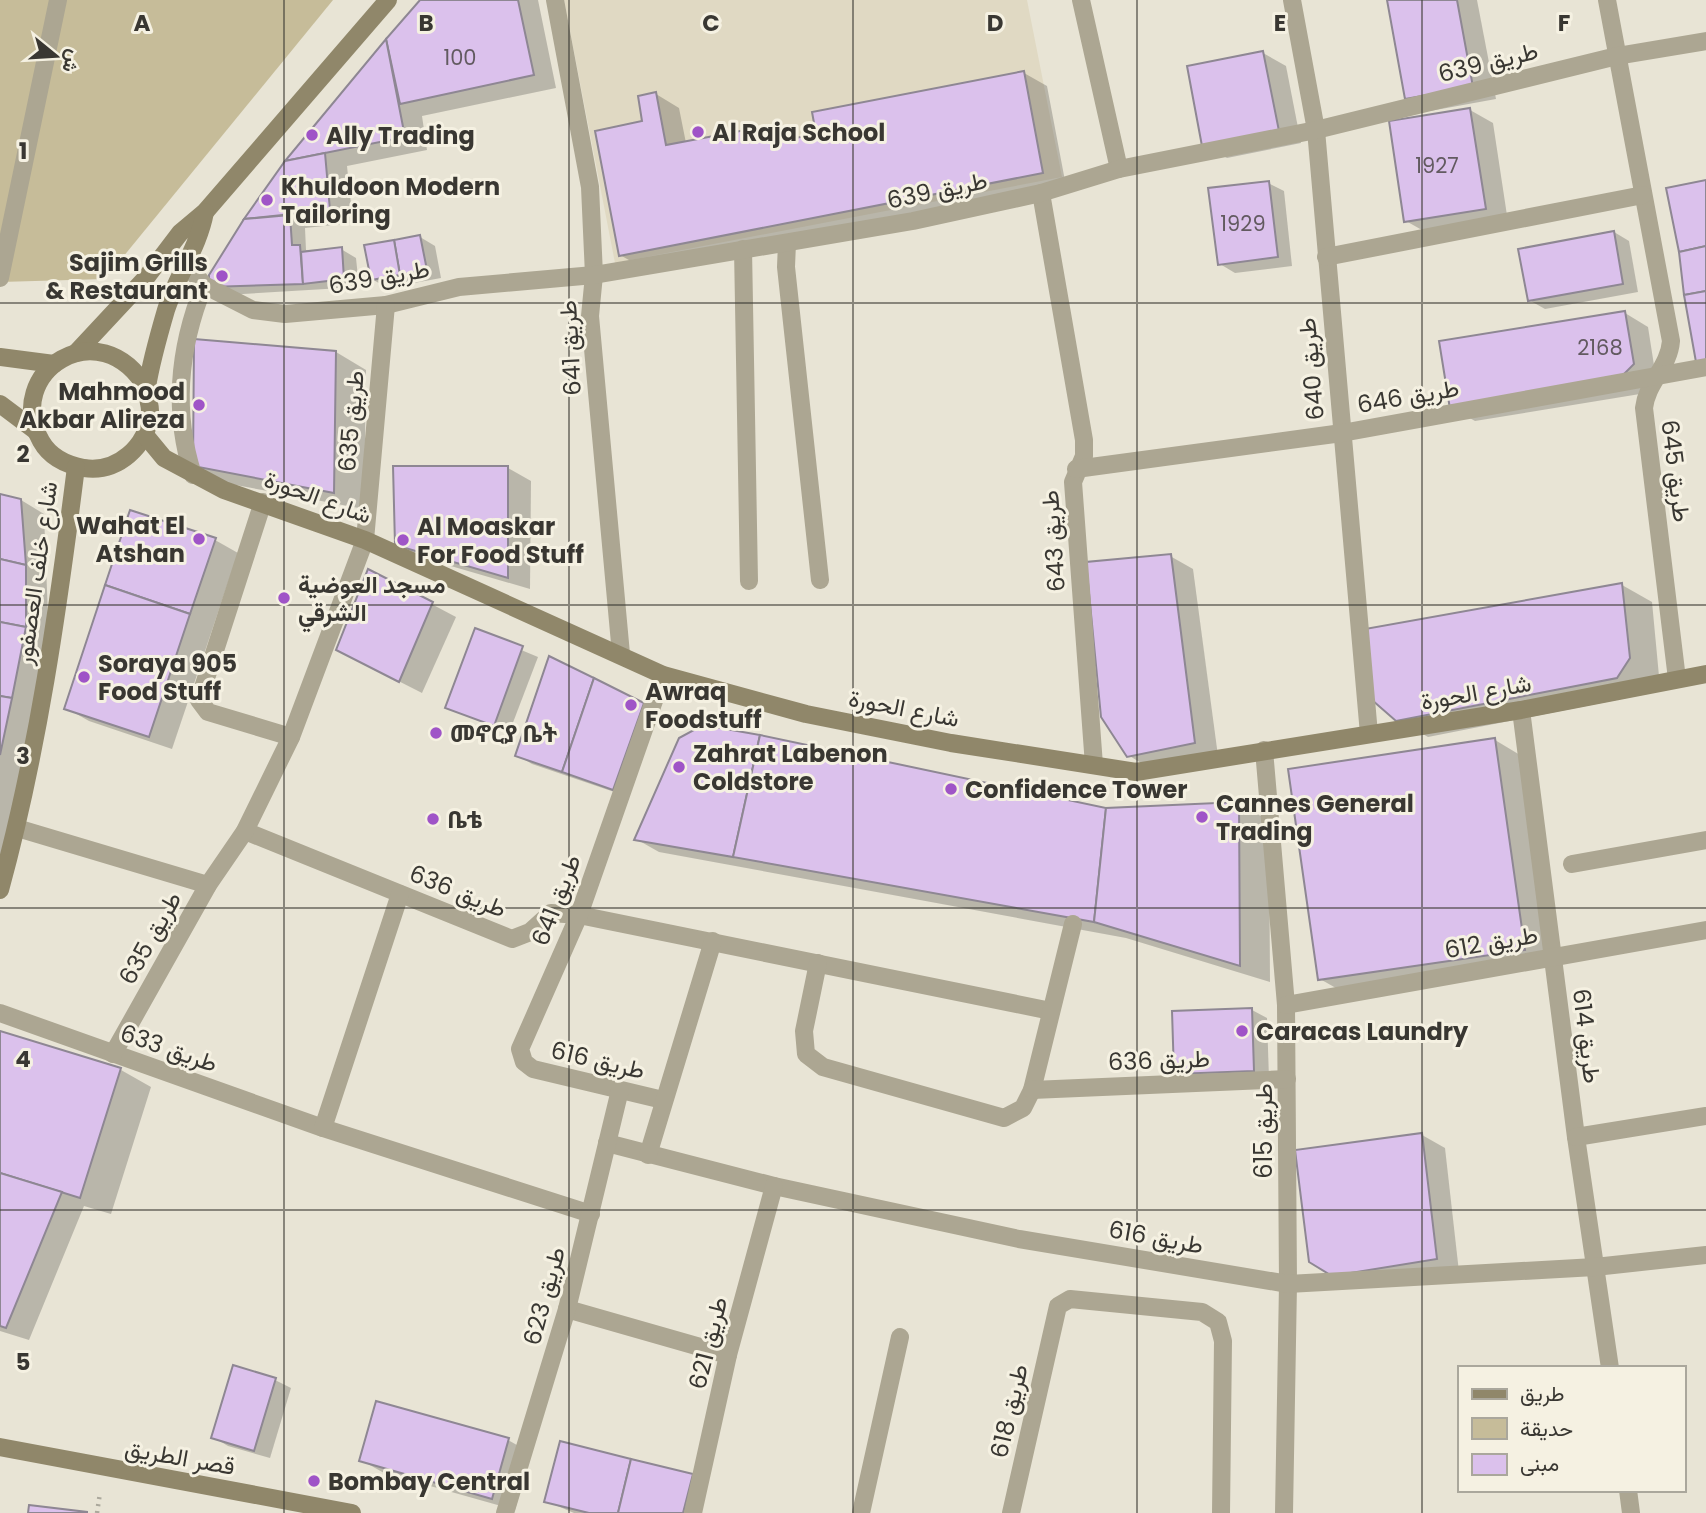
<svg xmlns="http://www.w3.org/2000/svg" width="1706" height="1513" font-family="Poppins,Vazirmatn,'Noto Sans Ethiopic',sans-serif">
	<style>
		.built { fill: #e0d9c3; fill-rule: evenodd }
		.green { fill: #c6bc99 }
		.shadow { fill: #0003 }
		.building { fill: #dbc1ec; stroke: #8e8793; stroke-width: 2 }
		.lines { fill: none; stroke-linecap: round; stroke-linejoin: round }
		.path { stroke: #aba89c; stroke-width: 4.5; stroke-dasharray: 2 5; stroke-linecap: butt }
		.lane { stroke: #aca692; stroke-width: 18 }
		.street { stroke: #aca692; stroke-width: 18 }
		.secondary { stroke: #90876a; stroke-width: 18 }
		.grid { fill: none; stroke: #393732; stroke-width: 2; stroke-opacity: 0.55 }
		.poi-dot { fill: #9f54c7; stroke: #f5f1e2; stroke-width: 2.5 }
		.labels { text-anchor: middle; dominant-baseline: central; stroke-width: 6; stroke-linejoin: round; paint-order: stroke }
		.number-label { font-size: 21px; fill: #625a60 }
		.street-label { font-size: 24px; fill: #393732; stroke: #f5f1e2 }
		.poi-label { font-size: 24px; font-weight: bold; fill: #393732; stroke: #f5f1e2; text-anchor: start }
		.grid-label { font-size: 23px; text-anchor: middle; font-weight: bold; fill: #393732; stroke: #f5f1e2; stroke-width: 6; stroke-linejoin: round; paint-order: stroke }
	</style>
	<rect width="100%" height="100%" fill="#e8e4d5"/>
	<path class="built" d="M564,0H1027L1062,177L615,263ZM1024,71L1043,173L619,256L595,131L642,121L656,93L666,145L772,125L775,142L816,134L812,112Z"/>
	<path class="green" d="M0,0H333L105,279L0,282Z"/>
	<g class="shadow">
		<path d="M424,0H538L556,88L422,116L427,150L347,166L353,223L305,228L306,250L341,249L356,258L359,287L226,295L211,286L246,220L286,163Z"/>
		<path d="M1389,0H1477L1496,99L1430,111L1407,98Z"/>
		<path d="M1263,53L1286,66L1301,143L1227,158L1203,145Z"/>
		<path d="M1024,73L1047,86L1066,186L643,268L620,255L644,123L656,94L679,108L686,143L772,127L795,140Z"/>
		<path d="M1470,110L1493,123L1508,222L1429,234L1406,221Z"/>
		<path d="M1268,183L1284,191L1292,266L1235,273L1220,264Z"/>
		<path d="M1614,232L1629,241L1638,292L1545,309L1529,300Z"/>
		<path d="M420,237L435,246L441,278L387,288L372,279Z"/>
		<path d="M1625,313L1648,327L1656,378L1640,394L1475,421L1452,408Z"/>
		<path d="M336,352L366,370L364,509L225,483L195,465Z"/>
		<path d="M508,468L531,481L530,589L420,557L397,543Z"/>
		<path d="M0,496L21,500L44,514L49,641L0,892Z"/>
		<path d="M215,540L238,553L172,749L89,721L66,708Z"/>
		<path d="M1170,556L1193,569L1218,756L1151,769L1128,755Z"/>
		<path d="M369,571L456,617L422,693L361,662Z"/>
		<path d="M1622,585L1652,602L1659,676L1647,694L1428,737L1397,719Z"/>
		<path d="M476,631L538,657L509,733L448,708Z"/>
		<path d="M643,705L629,797L532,764L517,755Z"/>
		<path d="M1495,740L1525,758L1555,966L1350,996L1320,979Z"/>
		<path d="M1239,803L1269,821L1270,982L1126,938L659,852L636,839Z"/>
		<path d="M1252,1010L1267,1018L1269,1079L1191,1082L1176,1073Z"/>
		<path d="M0,1032L121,1070L151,1087L111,1214L84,1206L29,1340L0,1331Z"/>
		<path d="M1422,1135L1445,1148L1459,1272L1357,1288L1297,1152Z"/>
		<path d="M275,1380L291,1388L270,1458L228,1446L213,1437Z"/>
		<path d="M508,1440L531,1453L515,1510L384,1473L361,1460Z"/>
		<path d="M692,1476L700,1513H574L546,1501Z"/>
	</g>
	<g class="building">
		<path d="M420,0H518L534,75L400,104L386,39Z"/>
		<path d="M1387,0H1457L1473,87L1405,99Z"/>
		<path d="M386,39L405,137L285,161Z"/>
		<path d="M1263,51L1279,131L1202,146L1187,66Z"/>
		<path d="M1024,71L1043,173L619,256L595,131L642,121L638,96L656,92L666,145L772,125L775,142L816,134L812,112Z"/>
		<path d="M1470,108L1486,209L1404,222L1389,121Z"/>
		<path d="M325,153L330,210L244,219L285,161Z"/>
		<path d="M1706,180V246L1679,252L1666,188Z"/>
		<path d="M1269,181L1278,257L1218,265L1208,188Z"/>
		<path d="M290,215L292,245H300L303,284L209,287V275L244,219Z"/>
		<path d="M1614,231L1623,284L1528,301L1518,249Z"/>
		<path d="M420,235L427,270L400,275L394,240Z"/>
		<path d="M394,240L400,275L371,280L364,245Z"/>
		<path d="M1706,246V291L1684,295L1679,252Z"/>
		<path d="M342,247L344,279L303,284L301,252Z"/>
		<path d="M1706,291V360L1696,362L1684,295Z"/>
		<path d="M1625,311L1634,364L1616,382L1450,409L1439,341Z"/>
		<path d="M194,339L336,351L334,493L193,466Z"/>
		<path d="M393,466H508V578L395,545Z"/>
		<path d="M0,494L21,499L26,565L0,559Z"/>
		<path d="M130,510L216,538L190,614L105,585Z"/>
		<path d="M1171,554L1195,743L1127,757L1101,717L1086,562Z"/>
		<path d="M0,559L26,565V627L0,622Z"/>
		<path d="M368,569L433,602L399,682L336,650Z"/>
		<path d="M1622,583L1630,658L1617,678L1396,721L1372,700L1365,629Z"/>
		<path d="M105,585L190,614L149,737L64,709Z"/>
		<path d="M0,622L26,627L12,698L0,696Z"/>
		<path d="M475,628L523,646L494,726L445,708Z"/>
		<path d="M549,656L594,678L562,772L515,756Z"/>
		<path d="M594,678L644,703L613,790L562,772Z"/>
		<path d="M0,696L12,698L0,755Z"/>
		<path d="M703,725L760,735L733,857L634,840L679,738Z"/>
		<path d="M760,735L1106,808L1094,922L733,857Z"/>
		<path d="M1495,738L1525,950L1318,980L1288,769Z"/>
		<path d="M1239,802L1240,966L1094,922L1106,808Z"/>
		<path d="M1252,1008L1254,1071L1174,1074L1172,1011Z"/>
		<path d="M0,1031L121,1068L80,1198L0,1173Z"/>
		<path d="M1422,1133L1437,1259L1332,1276L1309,1262L1295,1150Z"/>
		<path d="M0,1173L62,1192L6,1328L0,1326Z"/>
		<path d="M233,1365L276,1378L254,1451L211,1438Z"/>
		<path d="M376,1401L509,1438L492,1499L359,1461Z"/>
		<path d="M560,1441L631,1459L618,1513H589L544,1502Z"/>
		<path d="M631,1459L693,1474L683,1513H618Z"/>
		<path d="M29,1505L87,1512V1513H28Z"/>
	</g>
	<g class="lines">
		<path class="path" d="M97,1513L100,1493"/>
		<g class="lane">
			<path d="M787,243L786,267L820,580"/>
			<path d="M743,249L749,581"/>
			<path d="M193,475C172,410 179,347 204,285"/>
			<path d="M263,502L199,700L208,712L291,737"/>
			<path d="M17,828L208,885"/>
			<path d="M1572,864L1706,840"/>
			<path d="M861,1513L900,1337"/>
			<path d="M1011,1513L1058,1306L1070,1299L1202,1312L1218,1322L1223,1341L1221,1513"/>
		</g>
		<g class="street">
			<path d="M555,0L590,187L594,275L590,316L621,654"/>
			<path d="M1081,0L1119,169"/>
			<path d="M1292,0L1316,130L1369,734"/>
			<path d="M1607,0L1671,341C1669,367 1647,382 1644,408L1677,679"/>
			<path d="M1041,193L1084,440V456L1073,482L1094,765"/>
			<path d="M1326,257L1643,195"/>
			<path d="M184,262L204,285L253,310L285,314L386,305L459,287L594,275L913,221L1041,193L1119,169L1316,130L1617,56L1706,41"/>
			<path d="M0,278L58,0"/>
			<path d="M1076,469L1342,433L1706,367"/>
			<path d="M1521,710L1576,1137L1610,1368"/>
			<path d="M1264,750L1286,1005L1288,1284L1284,1513"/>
			<path d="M245,831L512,939L530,932L551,913L579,915L1051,1011"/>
			<path d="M818,963L804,1031L806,1054L823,1067L1004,1118L1023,1108L1032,1090L1073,924"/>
			<path d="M1286,1005L1706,930"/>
			<path d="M0,1013L323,1128L591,1214"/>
			<path d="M113,1054L208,885L245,831L291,737L365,540L386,305"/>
			<path d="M1032,1090L1287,1079"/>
			<path d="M663,1100L533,1069L524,1062L520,1049L579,915L663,675"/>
			<path d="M323,1128L400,894"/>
			<path d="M1576,1137L1706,1116"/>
			<path d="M607,1143L774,1186L1019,1239L1288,1284L1595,1267L1706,1255"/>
			<path d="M648,1155L713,941"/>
			<path d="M567,1309L728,1355"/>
			<path d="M1628,1490L1631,1513"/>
			<path d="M505,1513L567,1309L620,1090"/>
			<path d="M693,1513L728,1355L774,1186"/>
		</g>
		<g class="secondary">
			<path d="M76,353L145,279L180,233L205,212L388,0"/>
			<path d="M0,357L54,364"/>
			<path d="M147,389C100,308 2,373 41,441C50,457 67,465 84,468C118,473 147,446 150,414C151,405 146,396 147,387C151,362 159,334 166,310C177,276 199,246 205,212"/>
			<path d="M0,404L36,431"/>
			<path d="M145,435L164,458L224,490L365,540L663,675L806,714L951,743L1136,772L1521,710L1706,674"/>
			<path d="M0,890C38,751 58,610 76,467"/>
			<path d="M0,1447L352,1513"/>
		</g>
	</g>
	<path class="grid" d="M284,0V1513M569,0V1513M853,0V1513M1137,0V1513M1422,0V1513M0,303H1706M0,605H1706M0,908H1706M0,1210H1706"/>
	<g class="poi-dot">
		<circle cx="698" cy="132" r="7"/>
		<circle cx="312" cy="135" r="7"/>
		<circle cx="267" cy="200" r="7"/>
		<circle cx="222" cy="276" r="7"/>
		<circle cx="199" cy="405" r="7"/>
		<circle cx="199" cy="539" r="7"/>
		<circle cx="403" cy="540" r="7"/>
		<circle cx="284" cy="598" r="7"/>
		<circle cx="84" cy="677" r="7"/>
		<circle cx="631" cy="705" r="7"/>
		<circle cx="436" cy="733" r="7"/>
		<circle cx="679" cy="767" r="7"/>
		<circle cx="951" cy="789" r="7"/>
		<circle cx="1202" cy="817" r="7"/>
		<circle cx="433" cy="819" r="7"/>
		<circle cx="1242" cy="1031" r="7"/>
		<circle cx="314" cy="1481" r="7"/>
	</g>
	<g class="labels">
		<g class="number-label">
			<text x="460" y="57">100</text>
			<text x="1437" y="165">1927</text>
			<text x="1243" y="223">1929</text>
			<text x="1600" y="347">2168</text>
		</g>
		<g class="street-label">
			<text transform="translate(1488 62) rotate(-14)">طريق 639</text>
			<text transform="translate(937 190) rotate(-12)">طريق 639</text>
			<text transform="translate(379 277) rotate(-10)">طريق 639</text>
			<text transform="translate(570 348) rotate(-93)">طريق 641</text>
			<text transform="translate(1311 369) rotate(-95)">طريق 640</text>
			<text transform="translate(1408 396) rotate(-10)">طريق 646</text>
			<text transform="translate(351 421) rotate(-85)">طريق 635</text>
			<text transform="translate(1676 471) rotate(83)">طريق 645</text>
			<text transform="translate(318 497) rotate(20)">شارع الحورة</text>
			<text transform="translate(1053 541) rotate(-94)">طريق 643</text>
			<text transform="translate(36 573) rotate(-82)">شارع خلف العصفور</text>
			<text transform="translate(1476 692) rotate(-10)">شارع الحورة</text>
			<text transform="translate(904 708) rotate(11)">شارع الحورة</text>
			<text transform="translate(458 891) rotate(22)">طريق 636</text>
			<text transform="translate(556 900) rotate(-69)">طريق 641</text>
			<text transform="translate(150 938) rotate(-61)">طريق 635</text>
			<text transform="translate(1491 942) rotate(-10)">طريق 612</text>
			<text transform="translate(1587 1036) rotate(83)">طريق 614</text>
			<text transform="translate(169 1048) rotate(19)">طريق 633</text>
			<text transform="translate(598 1060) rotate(13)">طريق 616</text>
			<text transform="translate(1159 1060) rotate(-2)">طريق 636</text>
			<text transform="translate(1263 1131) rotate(-90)">طريق 615</text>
			<text transform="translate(1156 1237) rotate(10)">طريق 616</text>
			<text transform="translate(544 1296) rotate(-75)">طريق 623</text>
			<text transform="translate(708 1343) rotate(-76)">طريق 621</text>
			<text transform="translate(1009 1411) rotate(-77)">طريق 618</text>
			<text transform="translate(180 1457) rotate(10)">قصر الطريق</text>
		</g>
		<g class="poi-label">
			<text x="712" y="132">Al Raja School</text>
			<text x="326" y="135">Ally Trading</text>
			<text x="281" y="186">Khuldoon Modern<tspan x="281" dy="28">Tailoring</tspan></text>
			<text x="208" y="262" text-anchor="end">Sajim Grills<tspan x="208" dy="28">&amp; Restaurant</tspan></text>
			<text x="185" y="391" text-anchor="end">Mahmood<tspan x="185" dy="28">Akbar Alireza</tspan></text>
			<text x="185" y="525" text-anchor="end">Wahat El<tspan x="185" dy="28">Atshan</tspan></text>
			<text x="417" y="526">Al Moaskar<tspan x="417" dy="28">For Food Stuff</tspan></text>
			<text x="298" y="584">مسجد العوضية<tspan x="298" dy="28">الشرقي</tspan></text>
			<text x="98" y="663">Soraya 905<tspan x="98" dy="28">Food Stuff</tspan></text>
			<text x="645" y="691">Awraq<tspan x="645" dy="28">Foodstuff</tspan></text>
			<text x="450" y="733">መኖርያ ቤት</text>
			<text x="693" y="753">Zahrat Labenon<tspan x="693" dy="28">Coldstore</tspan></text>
			<text x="965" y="789">Confidence Tower</text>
			<text x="1216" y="803">Cannes General<tspan x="1216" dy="28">Trading</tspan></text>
			<text x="447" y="819">ቤቴ</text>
			<text x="1256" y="1031">Caracas Laundry</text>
			<text x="328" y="1481">Bombay Central</text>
		</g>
	</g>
	<g class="grid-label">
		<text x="142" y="31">A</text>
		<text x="426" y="31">B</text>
		<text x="711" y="31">C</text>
		<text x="995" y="31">D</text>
		<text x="1280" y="31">E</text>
		<text x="1564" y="31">F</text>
		<text x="23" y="159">1</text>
		<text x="23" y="462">2</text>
		<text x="23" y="764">3</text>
		<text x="23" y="1067">4</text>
		<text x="23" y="1370">5</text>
	</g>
	<rect x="1458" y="1366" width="228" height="126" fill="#f5f1e2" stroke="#aaa79c" stroke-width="2"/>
	<rect x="1472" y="1389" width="35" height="10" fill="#90876a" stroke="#aaa79c" stroke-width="2"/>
	<text x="1520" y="1401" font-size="21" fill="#393732">طريق</text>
	<rect x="1472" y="1418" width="35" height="21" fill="#c6bc99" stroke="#aaa79c" stroke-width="2"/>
	<text x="1520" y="1436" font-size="21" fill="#393732">حديقة</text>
	<rect x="1472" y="1454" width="35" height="21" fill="#dbc1ec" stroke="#aaa79c" stroke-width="2"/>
	<text x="1520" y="1471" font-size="21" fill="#393732">مبنى</text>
	<g transform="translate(56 56) rotate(108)" stroke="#f5f1e2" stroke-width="5" paint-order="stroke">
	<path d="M0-5L12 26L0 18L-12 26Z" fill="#393732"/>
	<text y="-10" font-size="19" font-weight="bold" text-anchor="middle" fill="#393732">ش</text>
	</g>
</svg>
